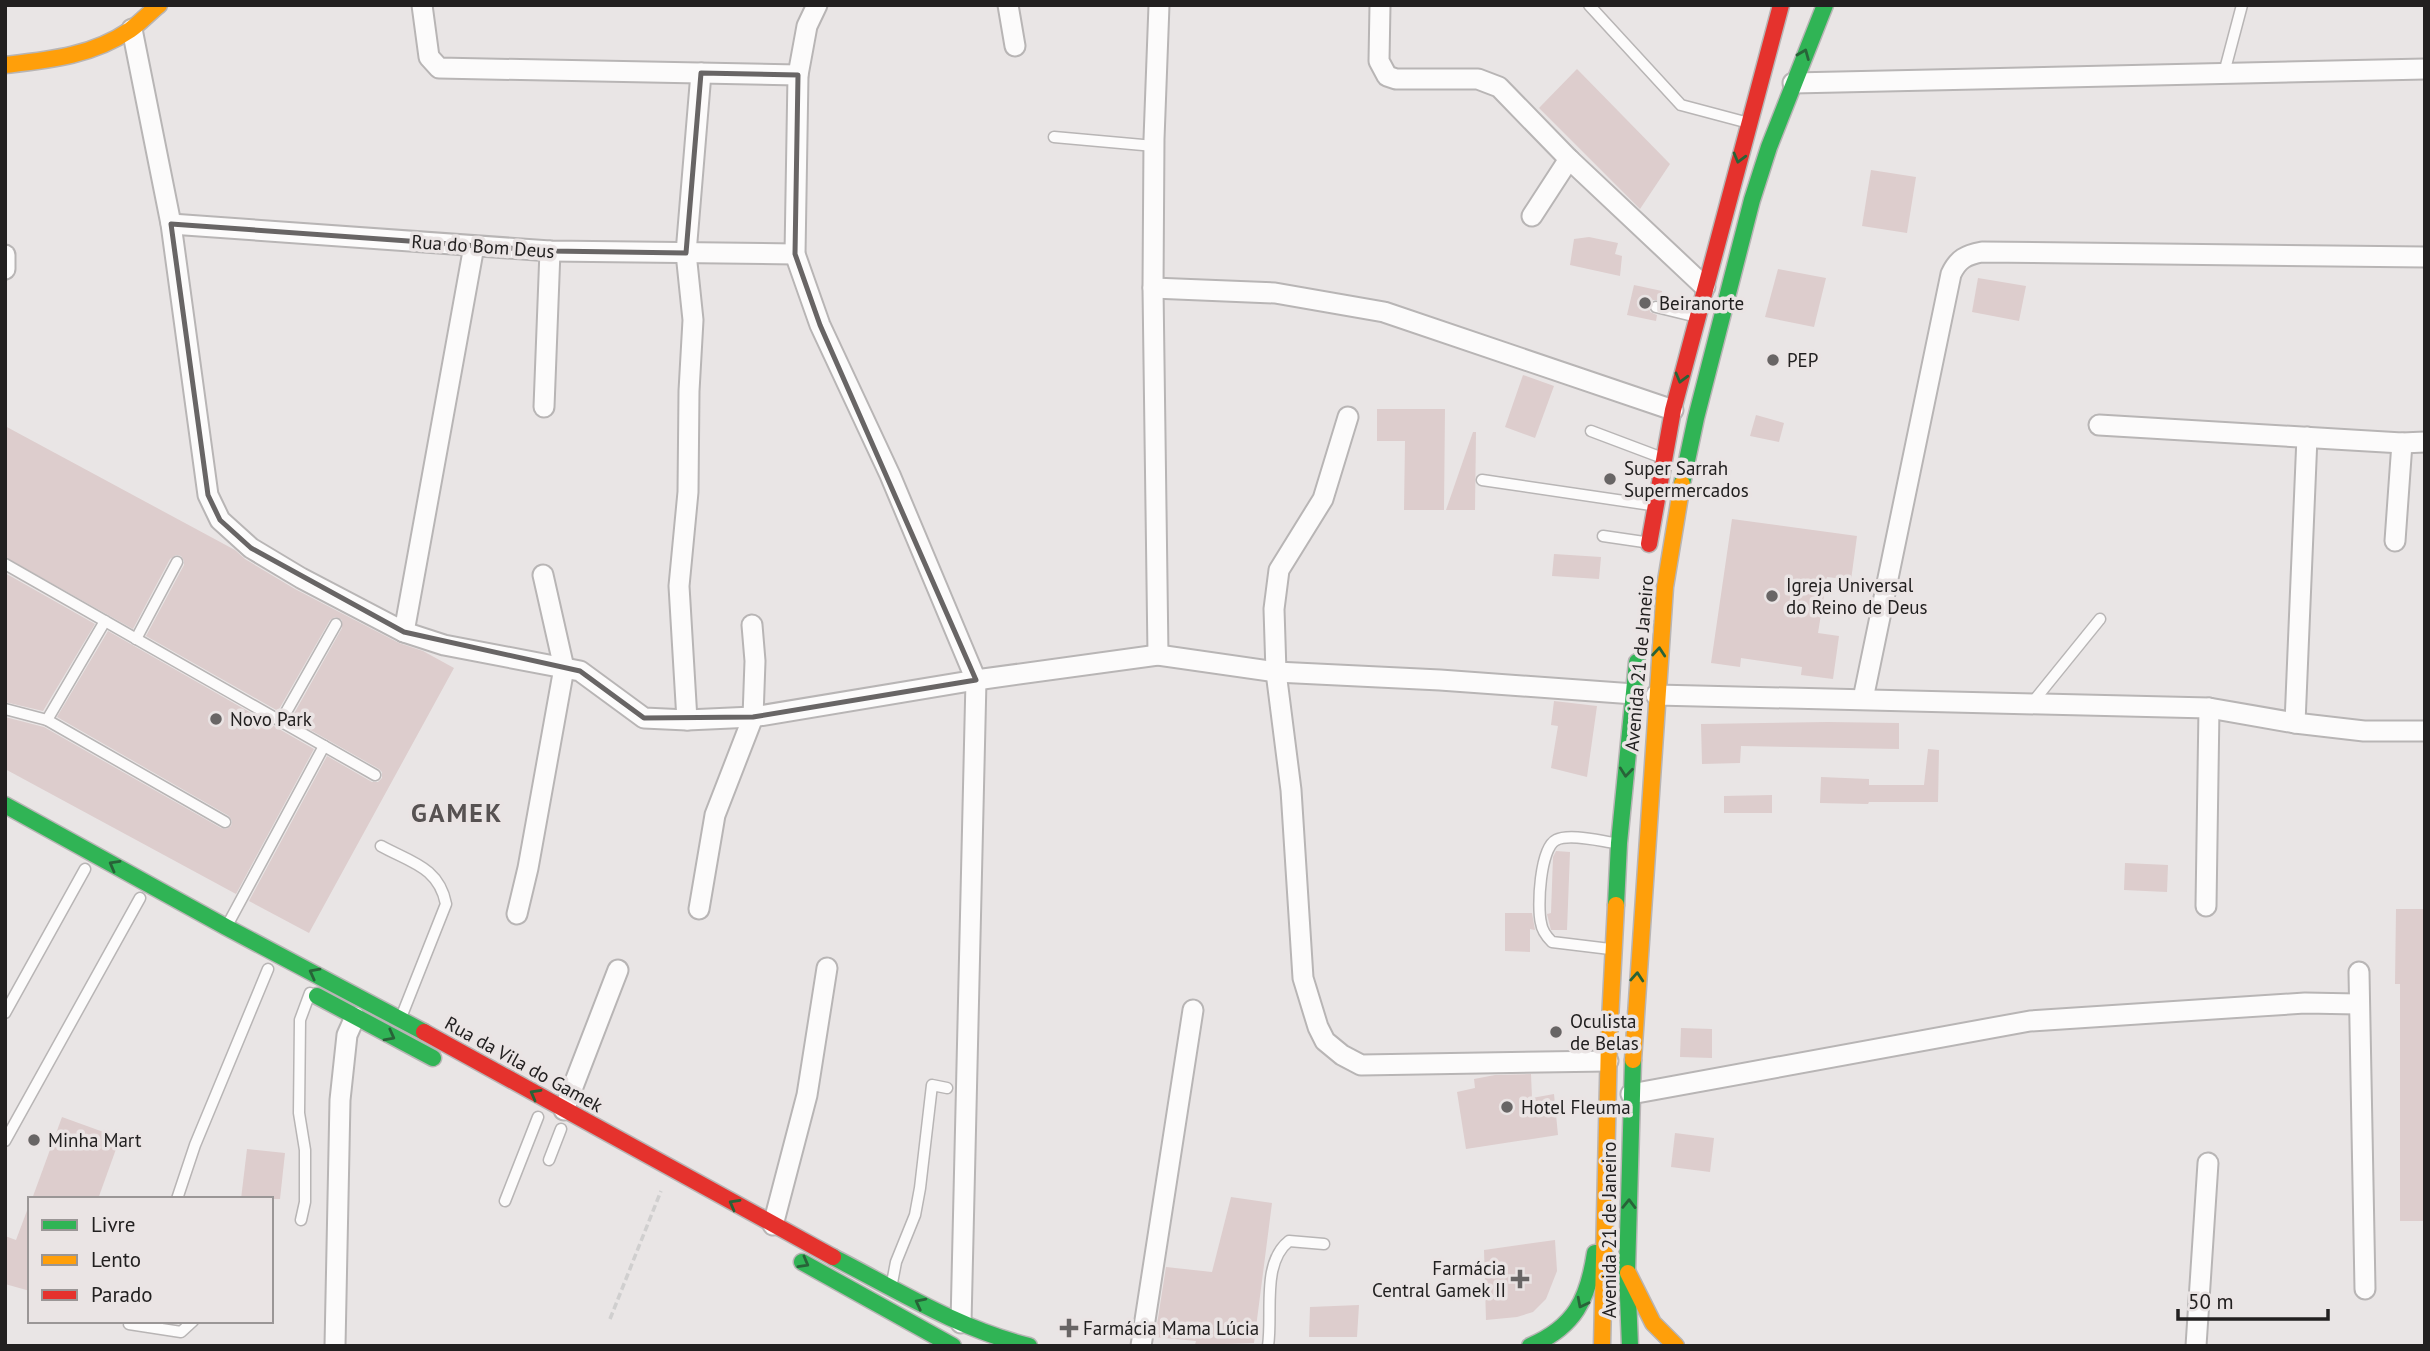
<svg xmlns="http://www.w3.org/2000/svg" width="2430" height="1351" font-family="'PT Sans',sans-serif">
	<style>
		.building { fill: #ddcdcd }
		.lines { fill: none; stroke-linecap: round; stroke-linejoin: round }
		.lane-casing { stroke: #b8b5b5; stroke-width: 13 }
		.street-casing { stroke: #b8b5b5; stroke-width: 23 }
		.fast-casing { stroke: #b8b5b5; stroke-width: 19 }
		.slow-casing { stroke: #b8b5b5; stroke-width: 19 }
		.jam-casing { stroke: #b8b5b5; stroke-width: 19 }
		.path { stroke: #d0cfcf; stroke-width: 3.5; stroke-dasharray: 7 3.5; stroke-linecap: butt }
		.lane { stroke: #fcfbfb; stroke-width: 10 }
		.street { stroke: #fcfbfb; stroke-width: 19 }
		.fast { stroke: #30b455; stroke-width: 16 }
		.slow { stroke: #ff9f0a; stroke-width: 16 }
		.jam { stroke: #e5322d; stroke-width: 16 }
		.oneway { stroke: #286338 }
		.marked { fill: none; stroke: #686565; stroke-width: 5; stroke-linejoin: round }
		.poi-dot { fill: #686565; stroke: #eae4e4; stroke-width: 2.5 }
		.labels { text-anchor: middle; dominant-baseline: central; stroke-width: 7; stroke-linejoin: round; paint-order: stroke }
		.street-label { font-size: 19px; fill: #222020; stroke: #eae4e4 }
		.poi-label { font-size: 19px; fill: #222020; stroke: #eae4e4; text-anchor: start }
		.district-label { font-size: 26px; font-weight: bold; letter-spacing: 2px; fill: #575252; stroke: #eae4e4 }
	</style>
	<rect width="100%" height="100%" fill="#e9e5e5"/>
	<g class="building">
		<path d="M1577,69L1670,164L1640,209L1539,108Z"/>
		<path d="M1871,170L1916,177L1907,233L1862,226Z"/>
		<path d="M1589,237L1618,243L1615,254L1622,256L1620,276L1570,265L1574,239Z"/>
		<path d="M1778,269L1826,278L1814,327L1765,317Z"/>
		<path d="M1978,278L2026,286L2019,321L1972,312Z"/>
		<path d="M1634,285L1662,291L1660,300H1653L1649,306L1650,312L1657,315L1656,321L1627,315Z"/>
		<path d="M1523,375L1554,386L1535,438L1505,427Z"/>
		<path d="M1377,409H1445L1444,510H1404L1405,441H1377Z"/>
		<path d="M1756,415L1784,423L1779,442L1750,436Z"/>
		<path d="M5,426L235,550L245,559L295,589L399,643L423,651L454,668L309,933L249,901L327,756L372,782H378L382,778V772L379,769L291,719L342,628V620L335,617L330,620L278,711L146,636L184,565V561L181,556L176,555L170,559L133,629L5,557Z"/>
		<path d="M1473,432H1476L1475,510H1446Z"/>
		<path d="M1732,519L1857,536L1851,580L1827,577L1818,633L1839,636L1833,679L1801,675L1802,667L1741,658L1740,667L1711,663Z"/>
		<path d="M1554,554L1601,557L1599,579L1552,576Z"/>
		<path d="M5,573L95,624L43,711L5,702Z"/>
		<path d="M108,631L314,749L236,894L5,769V717L44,727L221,828L226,829L231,826L232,821L229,816L57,717Z"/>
		<path d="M1554,701L1597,706L1587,777L1551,768L1558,726L1551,725Z"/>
		<path d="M1827,722L1899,723V749L1741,746L1740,763L1702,764L1701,724Z"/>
		<path d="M1928,749L1939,750L1938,802H1869L1868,804L1820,803L1821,777L1869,779V785H1924Z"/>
		<path d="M1772,795V813H1724V796Z"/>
		<path d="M1556,851L1570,852L1567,930H1551L1547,914L1551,913L1553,857Z"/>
		<path d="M2125,863L2168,865L2167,892L2124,890Z"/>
		<path d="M2396,909H2425V1221H2400V984H2395Z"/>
		<path d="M1505,913H1532L1535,930L1530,929V952L1505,951Z"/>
		<path d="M1681,1028L1712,1029V1058L1680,1057Z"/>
		<path d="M1531,1074L1532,1098L1554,1094L1558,1135L1466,1149L1457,1092L1475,1088L1474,1079L1495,1075Z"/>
		<path d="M62,1117L120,1138L98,1199H32Z"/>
		<path d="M1675,1133L1714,1138L1710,1172L1671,1167Z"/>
		<path d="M247,1149L285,1153L280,1199H241Z"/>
		<path d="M1231,1197L1272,1203L1254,1343L1195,1345L1196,1341L1155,1337L1166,1267L1212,1272Z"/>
		<path d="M28,1208H30V1291L5,1284V1236L16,1240Z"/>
		<path d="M1555,1240L1557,1271L1546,1299L1533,1312L1517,1317L1486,1320L1484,1250Z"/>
		<path d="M1359,1305L1357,1337H1309L1310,1307Z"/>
	</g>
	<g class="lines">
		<defs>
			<g id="lane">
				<path d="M1589,5L1681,105L1745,122"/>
				<path d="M2224,73L2242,5"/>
				<path d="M1054,137L1154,146"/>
				<path d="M1656,307L1693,316"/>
				<path d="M1591,431L1660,457"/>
				<path d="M1482,480L1651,505"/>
				<path d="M1603,536L1644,542"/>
				<path d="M5,564L375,775"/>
				<path d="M105,621L47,720L225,822"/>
				<path d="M136,639L177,562"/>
				<path d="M2032,703L2100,619"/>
				<path d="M5,709L47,720"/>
				<path d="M281,721L336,624"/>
				<path d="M381,846C410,862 439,867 446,904L402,1015"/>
				<path d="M228,924L324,746"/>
				<path d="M1610,949L1552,942C1546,936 1542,931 1541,923C1537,907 1540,848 1556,840C1569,833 1600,841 1615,843"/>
				<path d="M5,1013L85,869"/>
				<path d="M5,1141L140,898"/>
				<path d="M549,1160L561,1129"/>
				<path d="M177,1199L195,1145L268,969"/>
				<path d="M505,1201L538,1117"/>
				<path d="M301,1220L305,1202V1150L299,1113L300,1020L310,993"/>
				<path d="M892,1283L896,1262L915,1215L920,1188L932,1085L947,1088"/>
				<path d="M129,1324L181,1332L193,1321"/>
				<path d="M1268,1346C1273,1314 1261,1263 1289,1241L1324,1244"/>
			</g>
			<g id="street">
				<path d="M422,5L429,57L439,68L798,75"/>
				<path d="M817,5L807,26L798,75L795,254L820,325L890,475L976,680L961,1323"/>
				<path d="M1008,5L1015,46"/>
				<path d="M1380,5L1379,61L1387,76L1396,79H1478L1499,87L1569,159L1705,287"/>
				<path d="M132,29L171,224L208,495L220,520L251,548L301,578L404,632L444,645L580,671L644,718L687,720L753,717L976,680L1158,655L1276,672L1440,680L1634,694"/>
				<path d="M1793,83L2425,69"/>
				<path d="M1532,216L1569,159"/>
				<path d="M171,224L550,251L795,254"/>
				<path d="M5,255V269"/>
				<path d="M1153,288L1275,293L1384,312L1673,410"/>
				<path d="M544,407L550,251"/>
				<path d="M1348,417L1323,499L1279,570L1274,609L1276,672L1291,790L1303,978L1318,1027L1325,1041L1342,1055L1361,1065L1608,1061"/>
				<path d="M2099,425L2402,443L2425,442"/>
				<path d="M2395,541L2402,443"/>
				<path d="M404,632L474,246"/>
				<path d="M1158,655L1153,288L1154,139L1159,5"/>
				<path d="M1656,695L2209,708L2295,723L2364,731H2425"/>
				<path d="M1863,699L1951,274C1958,259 1966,255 1982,252L2425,257"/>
				<path d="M687,720L679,586L688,492L689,391L693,320L686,253L701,73"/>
				<path d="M2295,723L2307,437"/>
				<path d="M2206,906L2209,708"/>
				<path d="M699,909L715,815L753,717L755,661L752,625"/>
				<path d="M517,914L528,868L564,668L543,575"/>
				<path d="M2359,972L2365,1289"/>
				<path d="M1631,1094L2030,1021L2305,1003L2358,1004"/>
				<path d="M564,1110L618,970"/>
				<path d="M773,1225L807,1095L827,968"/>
				<path d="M335,1346L340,1100L347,1035L355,1017"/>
				<path d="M1141,1346L1193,1010"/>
				<path d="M2196,1346L2208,1163"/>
			</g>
			<g id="fast">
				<path d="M1682,484L1696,418L1752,200L1769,147L1825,5"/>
				<path d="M5,805L226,927L424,1032"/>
				<path d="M1616,905L1619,843L1637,662"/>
				<path d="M317,996L433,1058"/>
				<path d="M833,1257C897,1290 959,1329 1029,1346"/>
				<path d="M802,1262L953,1346"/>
				<path d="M1530,1346C1575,1327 1588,1299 1595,1253"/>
				<path d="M1630,1346L1627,1272L1633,1060"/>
			</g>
			<g id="slow">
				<path d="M5,65C49,60 92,56 130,30C140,23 149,13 159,5"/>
				<path d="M1633,1060L1665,587L1682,484"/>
				<path d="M1628,1273L1653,1323L1676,1346"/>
				<path d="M1602,1346L1609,1040L1616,905"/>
			</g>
			<g id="jam">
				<path d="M1649,544L1673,410L1781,5"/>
				<path d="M424,1032L833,1257"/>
			</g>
		</defs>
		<use href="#lane" class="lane-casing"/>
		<use href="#street" class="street-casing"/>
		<use href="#fast" class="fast-casing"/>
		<use href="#slow" class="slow-casing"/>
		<use href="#jam" class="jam-casing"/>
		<path class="path" d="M610,1319L661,1191"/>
		<use href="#lane" class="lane"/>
		<use href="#street" class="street"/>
		<use href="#fast" class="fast"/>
		<use href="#slow" class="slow"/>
		<use href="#jam" class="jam"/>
	</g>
	<defs><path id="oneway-chevron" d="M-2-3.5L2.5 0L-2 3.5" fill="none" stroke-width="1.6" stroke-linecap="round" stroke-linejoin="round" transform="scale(1.75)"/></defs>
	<g class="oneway">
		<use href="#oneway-chevron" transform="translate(1804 54) rotate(-68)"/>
		<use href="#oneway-chevron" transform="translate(1739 158) rotate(105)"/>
		<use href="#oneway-chevron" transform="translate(1681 378) rotate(105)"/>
		<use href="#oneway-chevron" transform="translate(1659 652) rotate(-85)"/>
		<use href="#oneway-chevron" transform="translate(1626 772) rotate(96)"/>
		<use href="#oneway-chevron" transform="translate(114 865) rotate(-151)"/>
		<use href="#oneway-chevron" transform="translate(314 973) rotate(-152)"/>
		<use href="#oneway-chevron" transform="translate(1637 977) rotate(-86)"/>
		<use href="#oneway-chevron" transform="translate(390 1036) rotate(28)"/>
		<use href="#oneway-chevron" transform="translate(535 1094) rotate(-151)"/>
		<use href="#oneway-chevron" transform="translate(734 1204) rotate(-151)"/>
		<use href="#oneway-chevron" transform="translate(1629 1204) rotate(-89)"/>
		<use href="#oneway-chevron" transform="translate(804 1263) rotate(29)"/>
		<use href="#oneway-chevron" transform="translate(920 1303) rotate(-153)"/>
		<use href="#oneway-chevron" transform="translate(1582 1303) rotate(117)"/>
	</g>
	<path class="marked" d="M701,73L798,75L795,254L820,325L976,680L753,717L644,718L580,671L404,632L251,548L220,520L208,495L171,224L550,251L686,253Z"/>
	<g class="poi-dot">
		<circle cx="1645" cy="303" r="7"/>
		<circle cx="1773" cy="360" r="7"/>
		<circle cx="1610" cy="479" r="7"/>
		<circle cx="1772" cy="596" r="7"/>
		<circle cx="216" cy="719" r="7"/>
		<circle cx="1556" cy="1032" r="7"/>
		<circle cx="1507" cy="1107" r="7"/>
		<circle cx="34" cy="1140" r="7"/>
		<path d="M1516.5 1268.5h7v7h7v7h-7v7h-7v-7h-7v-7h7z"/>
		<path d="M1065.5 1317.5h7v7h7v7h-7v7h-7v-7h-7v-7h7z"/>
	</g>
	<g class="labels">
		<g class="street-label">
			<text transform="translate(483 246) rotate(4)">Rua do Bom Deus</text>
			<text transform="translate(1639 663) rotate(-85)">Avenida 21 de Janeiro</text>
			<text transform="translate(524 1064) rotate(29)">Rua da Vila do Gamek</text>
			<text transform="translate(1609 1230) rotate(-90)">Avenida 21 de Janeiro</text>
		</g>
		<g class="poi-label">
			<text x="1659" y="303">Beiranorte</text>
			<text x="1787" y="360">PEP</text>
			<text x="1624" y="468">Super Sarrah<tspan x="1624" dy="22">Supermercados</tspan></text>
			<text x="1786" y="585">Igreja Universal<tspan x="1786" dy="22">do Reino de Deus</tspan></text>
			<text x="230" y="719">Novo Park</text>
			<text x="1570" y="1021">Oculista<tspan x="1570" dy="22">de Belas</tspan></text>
			<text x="1521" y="1107">Hotel Fleuma</text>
			<text x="48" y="1140">Minha Mart</text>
			<text x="1506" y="1268" text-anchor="end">Farmácia<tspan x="1506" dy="22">Central Gamek II</tspan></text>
			<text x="1083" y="1328">Farmácia Mama Lúcia</text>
		</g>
		<g class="district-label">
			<text x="457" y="812">GAMEK</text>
		</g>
	</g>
	<rect width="2430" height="1351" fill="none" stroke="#222020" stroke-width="14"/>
	<rect x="28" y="1197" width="245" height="126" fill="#eae4e4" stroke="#9a9696" stroke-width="2"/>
	<rect x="42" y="1220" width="35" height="10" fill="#30b455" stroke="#9a9696" stroke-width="2"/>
	<text x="91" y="1232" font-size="21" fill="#222020">Livre</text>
	<rect x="42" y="1255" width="35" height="10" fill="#ff9f0a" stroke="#9a9696" stroke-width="2"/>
	<text x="91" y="1267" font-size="21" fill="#222020">Lento</text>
	<rect x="42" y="1290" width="35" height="10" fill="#e5322d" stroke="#9a9696" stroke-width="2"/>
	<text x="91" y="1302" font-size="21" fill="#222020">Parado</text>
	<path d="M2178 1309v10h150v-10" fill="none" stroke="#222020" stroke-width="3.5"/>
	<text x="2188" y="1309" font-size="21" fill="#222020" stroke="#eae4e4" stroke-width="5" paint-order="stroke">50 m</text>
</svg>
